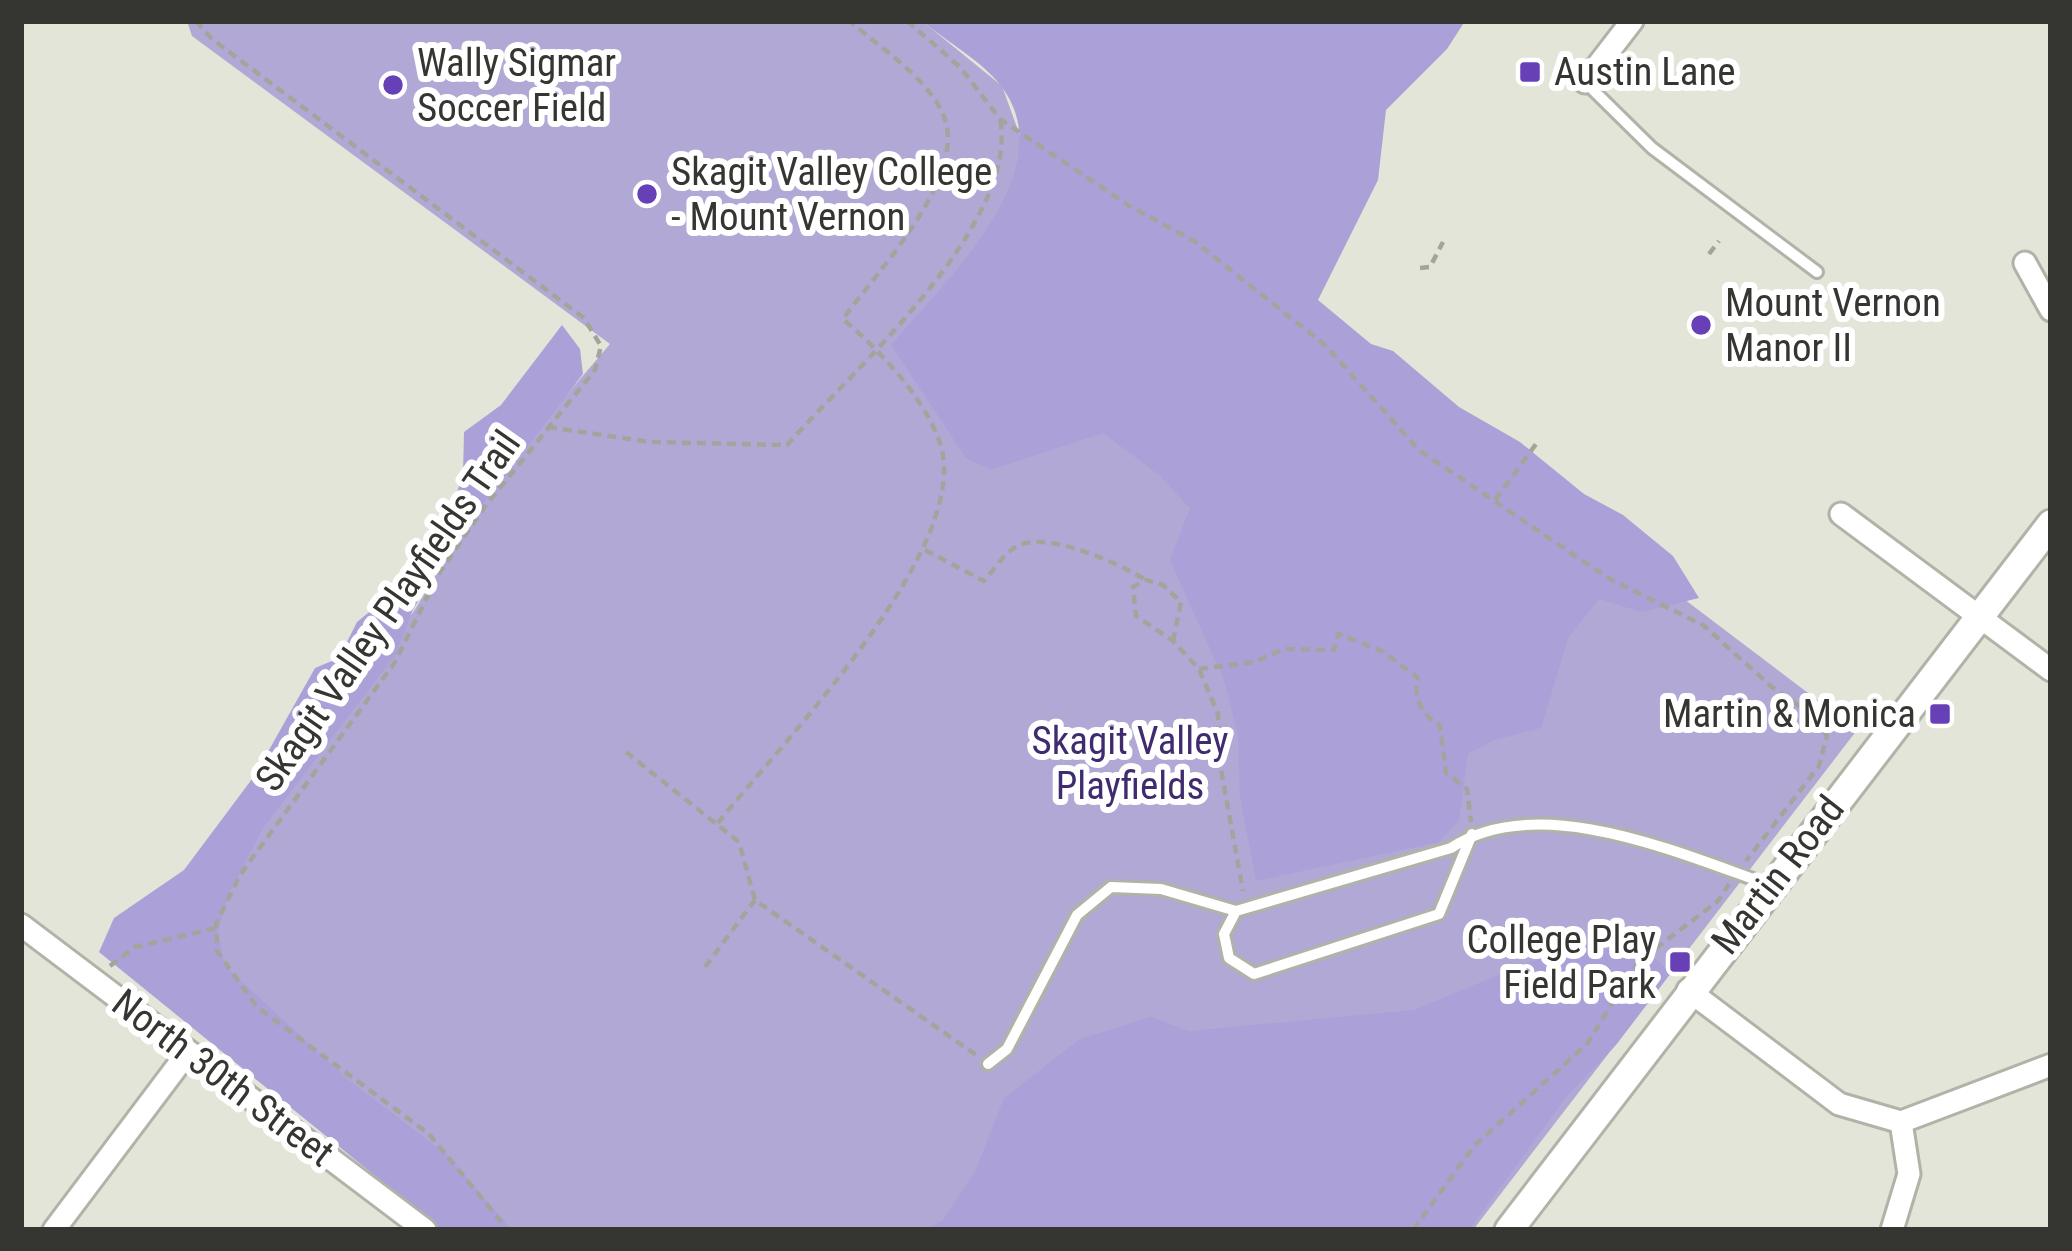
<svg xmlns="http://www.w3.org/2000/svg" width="2072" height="1251" font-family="'Roboto Condensed',sans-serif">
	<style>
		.green { fill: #b1a8d5 }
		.forest { fill: #aba0d8 }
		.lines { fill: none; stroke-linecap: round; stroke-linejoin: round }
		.service-casing { stroke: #b0b3a7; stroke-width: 16 }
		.minor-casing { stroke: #b0b3a7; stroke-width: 27 }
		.tertiary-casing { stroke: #b0b3a7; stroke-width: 33 }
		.path { stroke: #a3a59c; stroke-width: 4.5; stroke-dasharray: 9 6; stroke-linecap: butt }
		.service { stroke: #fff; stroke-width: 10 }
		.minor { stroke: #fff; stroke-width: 21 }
		.tertiary { stroke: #fff; stroke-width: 27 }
		.poi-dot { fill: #6740b8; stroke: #fff; stroke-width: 4.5 }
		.labels { text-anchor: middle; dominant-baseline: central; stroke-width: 12; stroke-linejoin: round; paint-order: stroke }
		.poi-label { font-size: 39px; fill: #353632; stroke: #fff; text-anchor: start }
		.street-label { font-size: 39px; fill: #353632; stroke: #fff }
		.park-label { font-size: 39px; fill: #3f2b6e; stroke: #fff }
	</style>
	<rect width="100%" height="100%" fill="#e2e5d8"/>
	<path class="green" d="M187,21H922L1002,86L1023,144L1059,126L1857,730L1473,1230H475L139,973L414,611L494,480L610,344L192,36Z"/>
	<g class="forest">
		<path d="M922,21H1465L1447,49L1386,110L1378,180L1318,300L1371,344L1393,351L1459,407L1520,442L1584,494L1623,515L1673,556L1699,598L1642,612L1599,599L1568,638L1541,728L1494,740L1468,754L1459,820L1439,842L1256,881L1240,796L1238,735L1224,680L1170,560L1190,508L1159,475L1103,433L991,470L966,458L891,345C943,284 1066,170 1001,86C982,61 946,41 922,21Z"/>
		<path d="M562,325L580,349L583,374L444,555L412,612L396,654L263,828L228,895L218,930L224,965L345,1077L447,1155L512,1230H442L99,952L114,918L184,870L255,775L315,668L339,658L357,622L390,595L455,498L463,474L464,432L501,405Z"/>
		<path d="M1640,944L1671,973L1616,1045L1567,1096L1469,1230H925L943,1220L975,1172L1004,1098L1080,1039L1151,1017L1189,1031L1414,1010L1532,961Z"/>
	</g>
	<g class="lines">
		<defs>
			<g id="service">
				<path d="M1585,82L1652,148L1817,272"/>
				<path d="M1472,834L1439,914L1254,974L1229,958L1224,934L1236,911L1451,848C1538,790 1681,854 1770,885"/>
				<path d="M988,1064L1007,1049L1077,915L1111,887L1161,889L1236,911"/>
			</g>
			<g id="minor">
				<path d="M1585,82L1632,21"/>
				<path d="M2025,263L2051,310"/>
				<path d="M1841,514L2051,670"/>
				<path d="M21,925L425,1230"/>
				<path d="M1688,990L1839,1104L1901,1122"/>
				<path d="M54,1230L188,1052"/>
				<path d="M1892,1230L1909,1174L1901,1122L2051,1065"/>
			</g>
			<path id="tertiary" d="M1509,1230L2051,524"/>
		</defs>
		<use href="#service" class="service-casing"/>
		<use href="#minor" class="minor-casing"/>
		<use href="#tertiary" class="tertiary-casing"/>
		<g class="path">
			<path d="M196,21L212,39L584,318L601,346L595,370L483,509L438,575L395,662L240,875L216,924L217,951L257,1007L429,1134L508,1230"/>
			<path d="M907,21L960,67L1000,119L1128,205L1194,241L1325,345L1419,450L1608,578L1703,625L1772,687L1814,716L1827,736L1819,766L1746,861"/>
			<path d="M1709,254L1719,241"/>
			<path d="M1420,268L1430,267L1443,242"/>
			<path d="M548,427L650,442L787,445C853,370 1020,224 1000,119"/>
			<path d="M1495,500L1539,440"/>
			<path d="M925,550L984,581C994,570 1004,553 1017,546C1048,530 1119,564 1146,580"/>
			<path d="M1173,641L1181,602L1163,585L1146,580L1133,587L1136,616L1173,641L1199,669L1218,714L1220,764L1243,891"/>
			<path d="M1199,669L1254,662L1284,649L1334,650L1338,634L1382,651L1418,678C1412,697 1423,717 1440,725L1446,773L1467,789L1471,822"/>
			<path d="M626,752L739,842L755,900L976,1055"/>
			<path d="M718,823C781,743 978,543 939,440C922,395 879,350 843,319C878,270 972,173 942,112C924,75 880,48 850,21"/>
			<path d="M110,966L135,947L216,928"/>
			<path d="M705,967L755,900"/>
			<path d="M1413,1230L1474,1146L1587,1044L1638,962L1718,901L1729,884"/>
		</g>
		<use href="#service" class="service"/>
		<use href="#minor" class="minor"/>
		<use href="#tertiary" class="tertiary"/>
	</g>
	<g class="poi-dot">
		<rect x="1518" y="60" width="24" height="24" rx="6"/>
		<circle cx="393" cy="85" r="12"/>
		<circle cx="647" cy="194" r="12"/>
		<circle cx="1701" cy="325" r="12"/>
		<rect x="1928" y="702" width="24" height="24" rx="6"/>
		<rect x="1668" y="950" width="24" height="24" rx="6"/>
	</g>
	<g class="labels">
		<g class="poi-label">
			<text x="417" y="63">Wally Sigmar<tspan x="417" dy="45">Soccer Field</tspan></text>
			<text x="1554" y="72">Austin Lane</text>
			<text x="671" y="172">Skagit Valley College<tspan x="671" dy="45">- Mount Vernon</tspan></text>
			<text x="1725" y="303">Mount Vernon<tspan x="1725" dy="45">Manor II</tspan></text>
			<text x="1916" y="714" text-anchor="end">Martin &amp; Monica</text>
			<text x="1656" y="940" text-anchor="end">College Play<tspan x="1656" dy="45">Field Park</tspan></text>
		</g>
		<g class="street-label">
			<text transform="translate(388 611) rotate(-55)">Skagit Valley Playfields Trail</text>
			<text transform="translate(1778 875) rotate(-52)">Martin Road</text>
			<text transform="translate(223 1078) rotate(37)">North 30th Street</text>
		</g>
		<g class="park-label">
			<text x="1130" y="741">Skagit Valley<tspan x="1130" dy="45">Playfields</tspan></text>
		</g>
	</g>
	<rect width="2072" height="1251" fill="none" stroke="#353632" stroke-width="48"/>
</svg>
